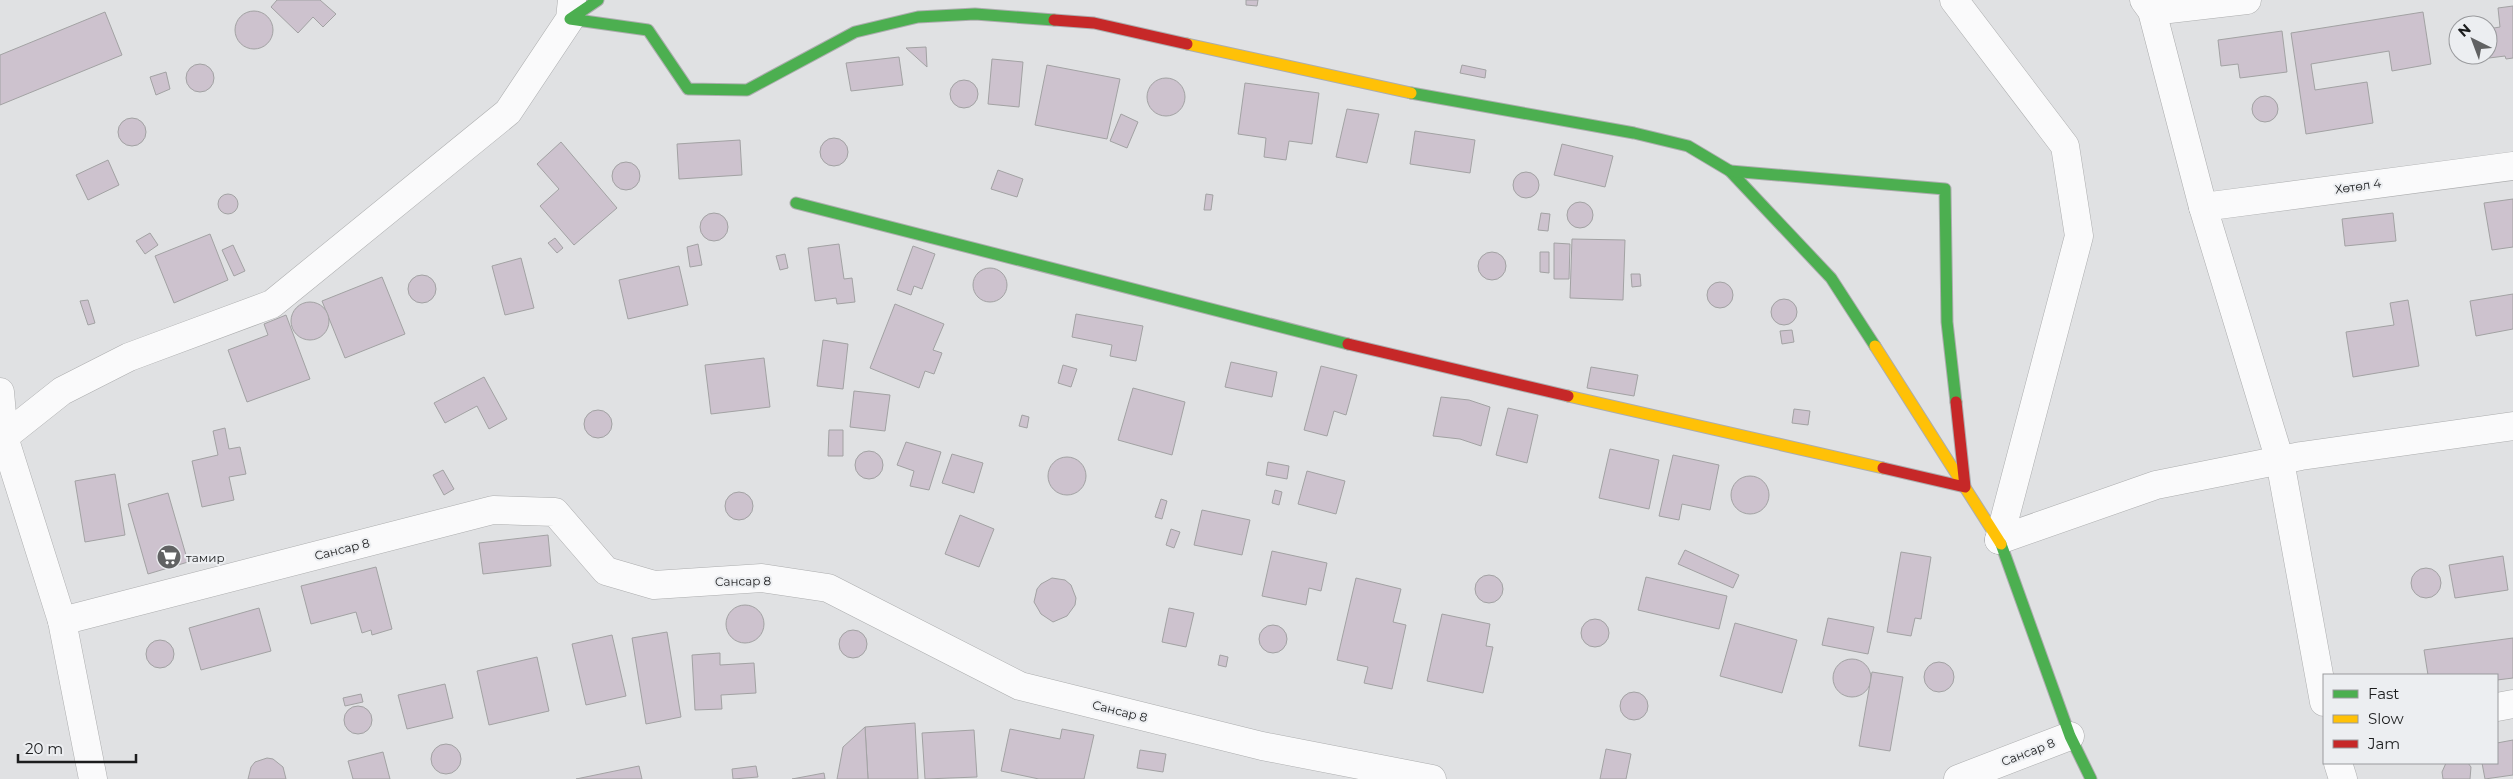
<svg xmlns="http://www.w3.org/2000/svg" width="2513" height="779" font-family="Montserrat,sans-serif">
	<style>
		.building { fill: #cdc2ce; stroke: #a2a2a3 }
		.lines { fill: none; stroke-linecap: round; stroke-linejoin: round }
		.street-casing { stroke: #acadae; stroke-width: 29 }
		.fast-casing { stroke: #acadae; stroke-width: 13 }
		.slow-casing { stroke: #acadae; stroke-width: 13 }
		.jam-casing { stroke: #acadae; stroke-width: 13 }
		.street { stroke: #fafafb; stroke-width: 28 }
		.fast { stroke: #4caf50; stroke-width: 11 }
		.slow { stroke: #ffc107; stroke-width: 11 }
		.jam { stroke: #c62828; stroke-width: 11 }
		.labels { text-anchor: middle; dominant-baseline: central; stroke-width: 4; stroke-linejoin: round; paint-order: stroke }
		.street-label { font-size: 12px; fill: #1c1d1e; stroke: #eceef1 }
		.poi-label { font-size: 12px; fill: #1c1d1e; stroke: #eceef1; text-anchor: start }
	</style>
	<rect width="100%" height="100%" fill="#e0e1e3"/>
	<g class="building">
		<path d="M277,0H320L336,14L323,27L313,17L298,33L271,7Z"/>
		<path d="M1246,0H1258L1257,6L1246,5Z"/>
		<path d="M2513,6V58L2506,59L2505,56L2489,58L2488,29L2500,27L2498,8Z"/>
		<circle cx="254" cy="30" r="19"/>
		<path d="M105,12L122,55L0,105V55Z"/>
		<path d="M2423,12L2431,64L2392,71L2389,51L2311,64L2315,90L2367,82L2373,123L2306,134L2291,33Z"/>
		<path d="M2282,31L2287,72L2240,78L2238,64L2221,66L2218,40Z"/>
		<path d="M926,47L927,67L906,48Z"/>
		<path d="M899,57L903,85L851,91L846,63Z"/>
		<path d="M992,59L1023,62L1019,107L988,104Z"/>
		<circle cx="200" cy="78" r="14"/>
		<path d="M1047,65L1120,79L1107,139L1035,125Z"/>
		<path d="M1462,65L1486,70L1485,78L1460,73Z"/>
		<path d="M166,72L170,89L156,95L150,77Z"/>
		<circle cx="1166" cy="97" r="19"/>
		<circle cx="964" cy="94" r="14"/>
		<path d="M1245,83L1319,93L1312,144L1289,141L1286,160L1264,157L1266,138L1238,134Z"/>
		<circle cx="2265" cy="109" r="13"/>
		<path d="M1347,109L1379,114L1367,163L1336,157Z"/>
		<path d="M1121,114L1138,122L1127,148L1110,141Z"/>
		<circle cx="132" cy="132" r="14"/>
		<path d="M1415,131L1475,140L1470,173L1410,164Z"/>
		<circle cx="834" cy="152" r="14"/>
		<path d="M740,140L742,175L679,179L677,144Z"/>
		<path d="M561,142L617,208L574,245L540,206L559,189L537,164Z"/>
		<path d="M1562,144L1613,156L1605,187L1554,175Z"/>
		<path d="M108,160L119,185L88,200L76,175Z"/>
		<circle cx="626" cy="176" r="14"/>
		<path d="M998,170L1023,179L1017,197L991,189Z"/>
		<circle cx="1526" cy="185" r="13"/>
		<path d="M1206,194L1213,195L1211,210H1204Z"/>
		<circle cx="228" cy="204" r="10"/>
		<path d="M2513,199V247L2492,250L2484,203Z"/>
		<circle cx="1580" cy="215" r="13"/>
		<circle cx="714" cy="227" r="14"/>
		<path d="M1541,213L1550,214L1548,231L1538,230Z"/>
		<path d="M2393,213L2396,241L2345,246L2342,219Z"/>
		<path d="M150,233L158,245L145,254L136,241Z"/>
		<path d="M210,234L228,280L174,303L155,256Z"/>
		<path d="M555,238L563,248L557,253L548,243Z"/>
		<path d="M1572,239L1625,240L1623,300L1570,298Z"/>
		<path d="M1554,243L1570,244L1569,279H1554Z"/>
		<path d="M698,244L702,265L690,267L687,247Z"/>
		<path d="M839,244L844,279L852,278L855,302L837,304L836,298L815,301L808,248Z"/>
		<path d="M233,245L245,271L234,276L222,250Z"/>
		<path d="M913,246L935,254L922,289L914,286L911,295L897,290Z"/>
		<circle cx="1492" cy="266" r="14"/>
		<path d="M1540,252H1549V273L1540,272Z"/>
		<path d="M785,254L788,268L780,270L776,256Z"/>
		<path d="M521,258L534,308L505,315L492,266Z"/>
		<path d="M679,266L688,305L628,319L619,280Z"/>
		<circle cx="990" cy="285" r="17"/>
		<path d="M1631,274H1640L1641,286L1632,287Z"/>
		<circle cx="422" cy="289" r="14"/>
		<path d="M382,277L405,334L345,358L322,301Z"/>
		<circle cx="1720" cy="295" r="13"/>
		<path d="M2513,294V329L2476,336L2470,301Z"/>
		<circle cx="1784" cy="312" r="13"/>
		<path d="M88,300L95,323L88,325L80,301Z"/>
		<path d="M2408,300L2419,366L2353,377L2346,332L2394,325L2390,303Z"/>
		<circle cx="310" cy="321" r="19"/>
		<path d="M895,304L944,324L933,350L942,353L934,374L925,371L919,388L870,368Z"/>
		<path d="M1076,314L1143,326L1136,361L1110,356L1112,345L1072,337Z"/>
		<path d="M286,315L310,379L247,402L228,350L268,335L264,324Z"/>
		<path d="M1792,330L1794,342L1782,344L1780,331Z"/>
		<path d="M823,340L848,344L843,389L817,386Z"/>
		<path d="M764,358L770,407L711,414L705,365Z"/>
		<path d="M1231,362L1277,372L1272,397L1225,387Z"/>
		<path d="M1063,365L1077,369L1071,387L1058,383Z"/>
		<path d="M1321,366L1357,375L1346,415L1334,411L1327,436L1304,430Z"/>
		<path d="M1591,367L1638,375L1634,396L1587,388Z"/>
		<path d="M484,377L507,419L489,429L477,406L445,423L434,403Z"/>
		<path d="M1133,388L1185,402L1172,455L1118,440Z"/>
		<path d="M854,391L890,395L885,431L850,427Z"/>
		<path d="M1441,397L1469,400L1490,407L1481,446L1460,439L1433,436Z"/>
		<path d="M1508,408L1538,415L1527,463L1496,455Z"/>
		<path d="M1794,409L1810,411L1808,425L1792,423Z"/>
		<circle cx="598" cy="424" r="14"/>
		<path d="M1022,415L1029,417L1027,428L1019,426Z"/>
		<path d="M225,428L229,449L240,447L246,474L229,477L234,500L202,507L192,461L218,455L213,431Z"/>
		<path d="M829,430H843V456H828Z"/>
		<path d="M906,442L941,452L929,490L910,486L914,471L897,465Z"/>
		<path d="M1610,449L1659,460L1649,509L1599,498Z"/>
		<circle cx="869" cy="465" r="14"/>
		<path d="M952,454L983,463L974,493L942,483Z"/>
		<path d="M1673,455L1719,465L1710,510L1682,504L1679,520L1659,516Z"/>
		<circle cx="1067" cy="476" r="19"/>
		<path d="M1268,462L1289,466L1287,479L1266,475Z"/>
		<path d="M443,470L454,489L444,495L433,475Z"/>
		<path d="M1307,471L1345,481L1336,514L1298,504Z"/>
		<path d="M115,474L125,535L85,542L75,481Z"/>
		<circle cx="1750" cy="495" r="19"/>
		<path d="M1275,490L1282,492L1279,505L1272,503Z"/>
		<circle cx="739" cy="506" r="14"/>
		<path d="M168,493L188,562L148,574L128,504Z"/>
		<path d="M1161,499L1167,501L1162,519L1155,517Z"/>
		<path d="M1202,510L1250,520L1242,555L1194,545Z"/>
		<path d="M960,515L994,529L979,567L945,554Z"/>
		<path d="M1171,529L1180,532L1174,548L1166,545Z"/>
		<path d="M548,535L551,566L483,574L479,543Z"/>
		<path d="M1685,550L1739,575L1733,588L1678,564Z"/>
		<path d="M1272,551L1327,563L1321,591L1309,588L1306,605L1262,596Z"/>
		<path d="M1901,552L1931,557L1921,619L1915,618L1911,636L1887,632Z"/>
		<path d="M2503,556L2508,590L2455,598L2449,565Z"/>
		<path d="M376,567L392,629L372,635L371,630L362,633L356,612L311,624L301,586Z"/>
		<circle cx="2426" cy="583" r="15"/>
		<circle cx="1489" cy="589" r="14"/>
		<path d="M1646,577L1727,596L1719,629L1638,610Z"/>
		<path d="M1052,578L1065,580L1071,585L1076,598L1075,605L1067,616L1053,622L1041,614L1034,602L1037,589L1041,584Z"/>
		<path d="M1356,578L1401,589L1393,622L1406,625L1392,689L1364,683L1368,667L1337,660Z"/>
		<circle cx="745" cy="624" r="19"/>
		<path d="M259,608L271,651L201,670L189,628Z"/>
		<path d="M1169,608L1194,613L1186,647L1162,642Z"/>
		<path d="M1442,614L1490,624L1486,646L1493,647L1483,693L1427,681Z"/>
		<path d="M1828,618L1874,627L1868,654L1822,645Z"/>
		<circle cx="1595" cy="633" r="14"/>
		<path d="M1735,623L1797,640L1782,693L1720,676Z"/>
		<circle cx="1273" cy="639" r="14"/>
		<circle cx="853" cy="644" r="14"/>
		<path d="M667,632L681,717L646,724L632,638Z"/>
		<path d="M612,635L626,696L586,705L572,644Z"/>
		<path d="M2513,638V678L2497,680V675H2428L2424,650Z"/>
		<circle cx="160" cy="654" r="14"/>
		<path d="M720,653V665L754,663L756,693L721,695L722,709L695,710L692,655Z"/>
		<path d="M1220,655L1228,657L1226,667L1218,665Z"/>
		<path d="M537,657L549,711L489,725L477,671Z"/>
		<circle cx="1852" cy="678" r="19"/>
		<circle cx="1939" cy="677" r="15"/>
		<path d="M1872,672L1903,677L1890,751L1859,746Z"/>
		<path d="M445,684L453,718L407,729L398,695Z"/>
		<circle cx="1634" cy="706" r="14"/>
		<path d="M361,694L363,702L345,706L343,698Z"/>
		<circle cx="358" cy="720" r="14"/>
		<path d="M915,723L918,779H868L865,727Z"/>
		<path d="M865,727L868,779H837L843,747Z"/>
		<path d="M1010,729L1060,739L1062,729L1094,735L1084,779H1039L1001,771Z"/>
		<path d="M974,730L977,777L925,779L922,733Z"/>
		<path d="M2513,740V775L2485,779L2482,763H2497V743Z"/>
		<circle cx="446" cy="759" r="15"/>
		<path d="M1606,749L1631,754L1626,779H1600Z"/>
		<path d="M1140,750L1166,754L1163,772L1137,768Z"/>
		<path d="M383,752L390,779H353L348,761Z"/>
		<path d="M267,758L273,759L283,767L286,779H248L251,767L255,762Z"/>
		<path d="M2446,763H2468L2471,767L2470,779H2443L2442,772Z"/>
		<path d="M639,766L642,779H576Z"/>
		<path d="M756,766L758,777L733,779L732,769Z"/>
		<path d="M824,773L825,779H792Z"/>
	</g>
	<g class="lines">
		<defs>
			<g id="street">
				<path d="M1954,0L2065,146L2079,236L1999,540"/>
				<path d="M2144,0L2152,11L2203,207L2280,461L2324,702"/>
				<path d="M2152,11L2247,0"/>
				<path d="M2203,207L2513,166"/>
				<path d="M0,392L4,437L62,621L93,779"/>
				<path d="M0,435L4,437L62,391L129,357L272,304L508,112L570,19L572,0"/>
				<path d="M1999,540L2156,485L2301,456L2513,426"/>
				<path d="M62,621L493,510L555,512L606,571L654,585L762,578L828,588L1020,686L1262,746L1432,779"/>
				<path d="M2497,707L2513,704"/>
				<path d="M2338,763L2343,779"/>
				<path d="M1958,779L2070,736"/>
			</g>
			<g id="fast">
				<path d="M598,0L570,19L648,30L688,89L747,90L855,32L918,17L975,14L1054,20"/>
				<path d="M1411,93L1634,133L1688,146L1730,171L1831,278L1875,346"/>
				<path d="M1730,171L1945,189L1947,322L1956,402"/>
				<path d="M796,203L1348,344"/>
				<path d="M2001,544L2070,736L2091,779"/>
			</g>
			<g id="slow">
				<path d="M1187,44L1411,93"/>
				<path d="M1875,346L2001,544"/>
				<path d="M1568,396L1883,468"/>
			</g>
			<g id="jam">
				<path d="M1054,20L1094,23L1187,44"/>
				<path d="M1348,344L1568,396"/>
				<path d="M1883,468L1965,487L1956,402"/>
			</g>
		</defs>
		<use href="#street" class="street-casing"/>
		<use href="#fast" class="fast-casing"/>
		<use href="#slow" class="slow-casing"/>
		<use href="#jam" class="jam-casing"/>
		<use href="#street" class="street"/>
		<use href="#fast" class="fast"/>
		<use href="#slow" class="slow"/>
		<use href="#jam" class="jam"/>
	</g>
	<defs>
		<symbol id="supermarket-disc" viewBox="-11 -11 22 22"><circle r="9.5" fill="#616263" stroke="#eceef1"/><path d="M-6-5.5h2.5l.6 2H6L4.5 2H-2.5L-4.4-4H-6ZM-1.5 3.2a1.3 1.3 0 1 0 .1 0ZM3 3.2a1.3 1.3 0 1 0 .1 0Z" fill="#fff"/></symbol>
	</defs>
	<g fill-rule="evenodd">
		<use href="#supermarket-disc" x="155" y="543" width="28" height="28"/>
	</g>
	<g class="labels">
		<g class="street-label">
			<text transform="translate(2358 186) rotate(-8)">Хөтөл 4</text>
			<text transform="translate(342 549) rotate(-14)">Сансар 8</text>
			<text transform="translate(743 581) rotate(-1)">Сансар 8</text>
			<text transform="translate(1120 711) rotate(14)">Сансар 8</text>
			<text transform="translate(2028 752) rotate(-21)">Сансар 8</text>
		</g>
		<g class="poi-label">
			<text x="186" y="557">тамир</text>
		</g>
	</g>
	<rect x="2323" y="674" width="175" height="90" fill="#eceef1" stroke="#999a9d"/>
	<rect x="2333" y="690" width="25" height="8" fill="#4caf50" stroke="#999a9d"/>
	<text x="2368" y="699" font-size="15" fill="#1c1d1e">Fast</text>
	<rect x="2333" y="715" width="25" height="8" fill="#ffc107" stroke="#999a9d"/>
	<text x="2368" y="724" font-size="15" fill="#1c1d1e">Slow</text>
	<rect x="2333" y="740" width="25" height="8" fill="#c62828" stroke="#999a9d"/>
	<text x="2368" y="749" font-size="15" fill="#1c1d1e">Jam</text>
	<g transform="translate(2473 40) rotate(318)"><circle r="24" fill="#eceef1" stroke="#999a9d"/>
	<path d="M0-4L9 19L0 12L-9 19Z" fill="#616263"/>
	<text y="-8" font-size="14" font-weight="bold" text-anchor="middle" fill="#1c1d1e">N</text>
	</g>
	<path d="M18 754v8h118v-8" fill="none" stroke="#1c1d1e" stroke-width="2.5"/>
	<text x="25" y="754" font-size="15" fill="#1c1d1e" stroke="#eceef1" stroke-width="4" paint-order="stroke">20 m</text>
</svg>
